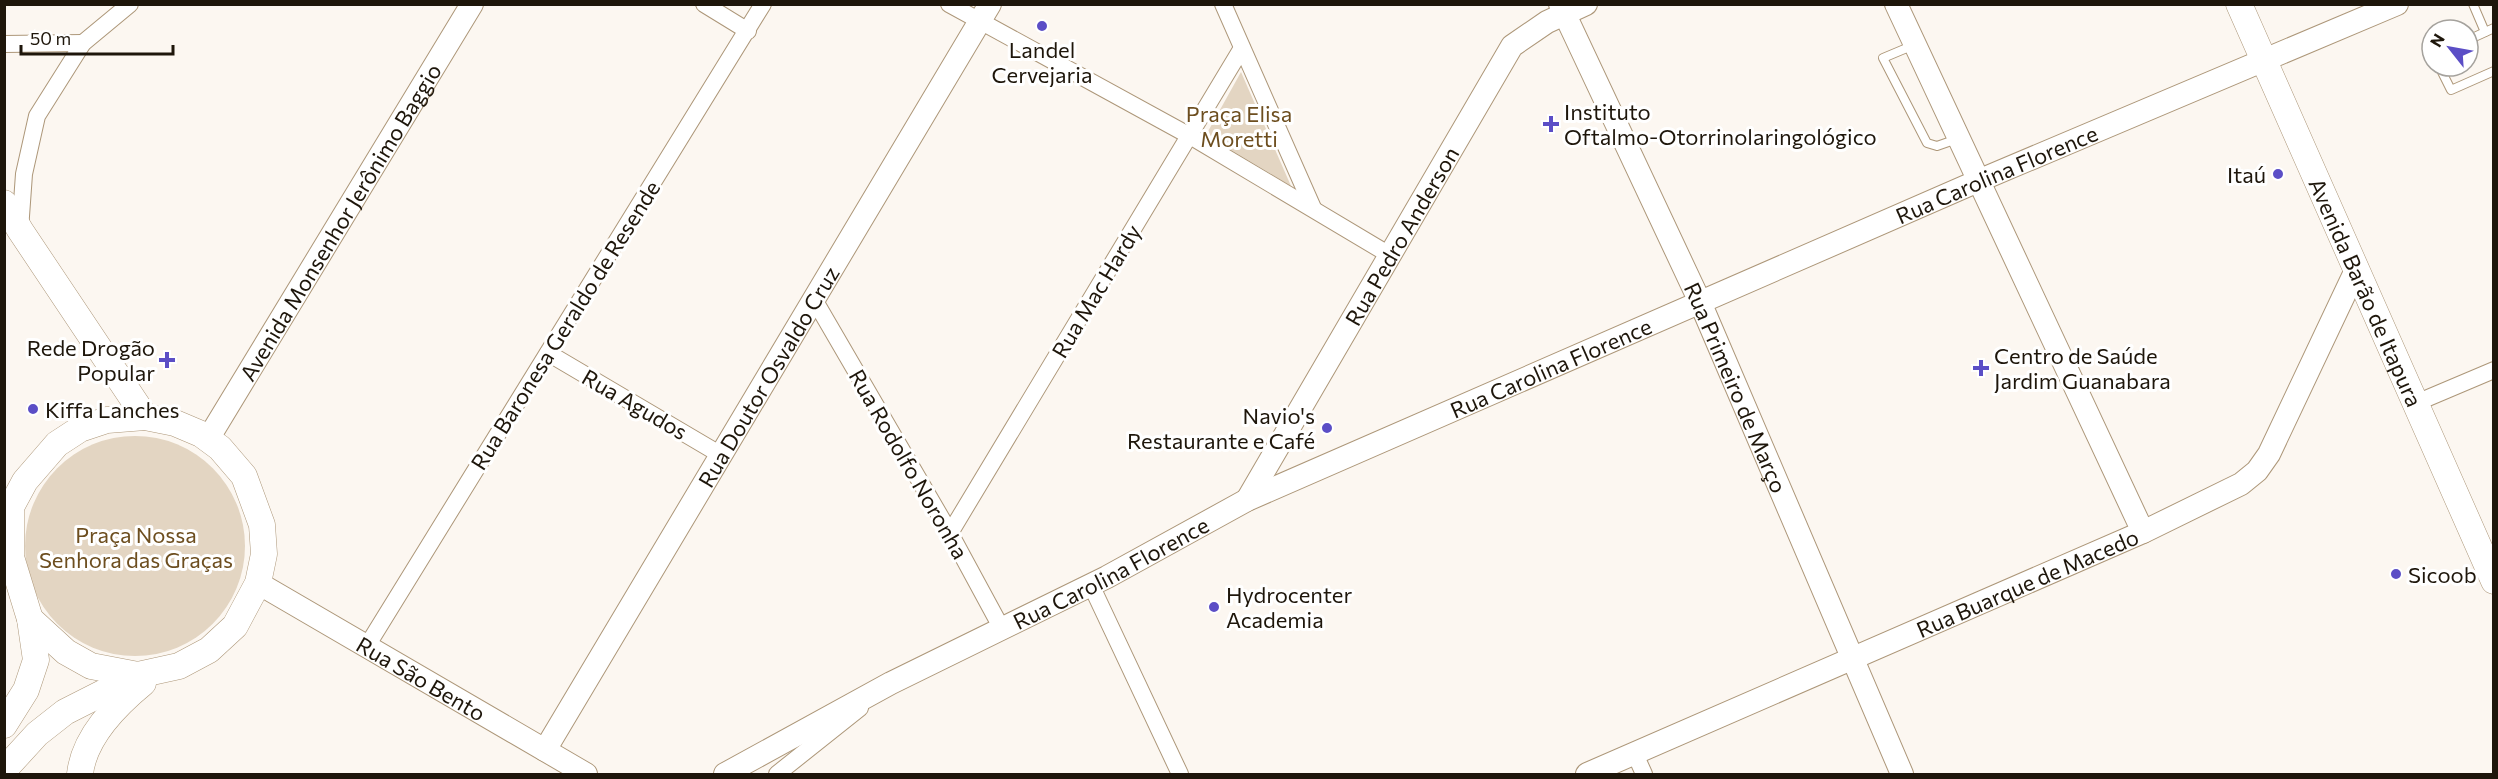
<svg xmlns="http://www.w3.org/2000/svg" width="2498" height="779" font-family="Commissioner,sans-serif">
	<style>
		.green { fill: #e3d5c2 }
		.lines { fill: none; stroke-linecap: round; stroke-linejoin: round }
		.lane-casing { stroke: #ad9779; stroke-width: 10 }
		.street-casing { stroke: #ad9779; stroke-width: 18 }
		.secondary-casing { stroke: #ad9779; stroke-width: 24 }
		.primary-casing { stroke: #ad9779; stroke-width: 27 }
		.lane { stroke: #fff; stroke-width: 8 }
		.street { stroke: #fff; stroke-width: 16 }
		.secondary { stroke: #fff; stroke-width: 22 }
		.primary { stroke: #fff; stroke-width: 26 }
		.poi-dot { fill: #5b4ec6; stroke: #fff; stroke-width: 2 }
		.labels { text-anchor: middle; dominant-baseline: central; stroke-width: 6; stroke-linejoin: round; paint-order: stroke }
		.poi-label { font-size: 22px; fill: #1e160b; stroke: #fff; text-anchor: start }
		.park-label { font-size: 22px; fill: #6d4e1f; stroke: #fff }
		.street-label { font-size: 22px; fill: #1e160b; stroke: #fff }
	</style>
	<rect width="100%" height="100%" fill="#fcf7f1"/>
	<g class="green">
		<path d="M1241,72L1291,186L1206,135Z"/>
		<circle cx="135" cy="546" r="110"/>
	</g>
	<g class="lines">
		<defs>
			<g id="lane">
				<path d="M2473,4L2485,32"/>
				<path d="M2468,40L2494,28"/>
				<path d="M1914,45L1883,58L1927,143L1937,146L1957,139"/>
				<path d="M2439,66L2451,90L2494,71"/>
			</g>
			<g id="street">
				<path d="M704,4L748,31"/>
				<path d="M949,4L1190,136L1388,254"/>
				<path d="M1223,4L1313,208"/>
				<path d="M4,44L83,43"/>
				<path d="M20,230L24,174L37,116L83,43L130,4"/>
				<path d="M815,301L950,533L1002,629"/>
				<path d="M548,353L721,455"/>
				<path d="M2416,403L2494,370"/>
				<path d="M950,533L1242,48"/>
				<path d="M1091,585L1180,774"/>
				<path d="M367,646L763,4"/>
				<path d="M1635,754L1644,774"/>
				<path d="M777,774L860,708"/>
			</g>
			<g id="secondary">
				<path id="s1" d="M1560,4L1700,302L1902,774"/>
				<path d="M1896,4L2143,532"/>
				<path id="s2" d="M208,439L472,4"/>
				<path id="s3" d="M1247,500L1512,46L1547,22L1586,4"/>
				<path id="s4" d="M258,583L586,774"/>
				<path id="s5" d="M545,750L990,4"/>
				<path id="s6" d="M725,774L891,683L1107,577L1247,500L1978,181L2397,4"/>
				<path id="s7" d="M1587,774L2143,532L2241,484L2257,471L2269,454L2356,270"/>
			</g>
			<g id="primary">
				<path id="s8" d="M2239,4L2494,581"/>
				<path d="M4,203L20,230L145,417"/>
				<path d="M30,619L66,652L91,666L138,675"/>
				<path d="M4,725L26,690L36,660L30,619L11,557V507L25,481L57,444L80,429L107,420L145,417L175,423L201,434L220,448L244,476L262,525L264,554L258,583L235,626L209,650L179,666L138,675L65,712L37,734L4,770"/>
				<path d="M80,774C84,737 115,706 143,683"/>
			</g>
		</defs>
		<use href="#lane" class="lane-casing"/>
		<use href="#street" class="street-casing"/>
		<use href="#secondary" class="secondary-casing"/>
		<use href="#primary" class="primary-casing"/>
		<use href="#lane" class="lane"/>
		<use href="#street" class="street"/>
		<use href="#secondary" class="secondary"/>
		<use href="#primary" class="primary"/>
	</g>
	<g class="poi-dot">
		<circle cx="1042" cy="26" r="6"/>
		<path d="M1548 115h6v6h6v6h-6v6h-6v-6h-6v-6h6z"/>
		<circle cx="2278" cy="174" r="6"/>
		<path d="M164 351h6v6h6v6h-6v6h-6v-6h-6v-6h6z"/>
		<path d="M1978 359h6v6h6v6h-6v6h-6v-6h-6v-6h6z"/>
		<circle cx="33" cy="409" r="6"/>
		<circle cx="1327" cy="428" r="6"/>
		<circle cx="2396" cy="574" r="6"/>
		<circle cx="1214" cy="607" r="6"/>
	</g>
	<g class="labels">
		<g class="poi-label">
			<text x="1042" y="49" text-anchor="middle">Landel<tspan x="1042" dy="25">Cervejaria</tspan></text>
			<text x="1564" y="111">Instituto<tspan x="1564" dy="25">Oftalmo-Otorrinolaringológico</tspan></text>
			<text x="2266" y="174" text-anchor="end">Itaú</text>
			<text x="155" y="347" text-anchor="end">Rede Drogão<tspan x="155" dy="25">Popular</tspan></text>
			<text x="1994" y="355">Centro de Saúde<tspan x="1994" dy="25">Jardim Guanabara</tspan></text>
			<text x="45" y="409">Kiffa Lanches</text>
			<text x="1315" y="415" text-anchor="end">Navio's<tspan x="1315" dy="25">Restaurante e Café</tspan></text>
			<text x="2408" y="574">Sicoob</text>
			<text x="1226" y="594">Hydrocenter<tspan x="1226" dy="25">Academia</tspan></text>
		</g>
		<g class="park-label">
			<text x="1239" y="113">Praça Elisa<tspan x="1239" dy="25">Moretti</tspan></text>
			<text x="136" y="534">Praça Nossa<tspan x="136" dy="25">Senhora das Graças</tspan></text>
		</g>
		<g class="street-label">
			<text stroke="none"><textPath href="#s6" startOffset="1407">Rua Carolina Florence</textPath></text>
			<text stroke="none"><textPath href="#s2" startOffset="254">Avenida Monsenhor Jerônimo Baggio</textPath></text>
			<text stroke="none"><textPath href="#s3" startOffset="306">Rua Pedro Anderson</textPath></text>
			<text transform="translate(1096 291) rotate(-59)">Rua Mac Hardy</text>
			<text stroke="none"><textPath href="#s8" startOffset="315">Avenida Barão de Itapura</textPath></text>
			<text transform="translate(565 325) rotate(-58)">Rua Baronesa Geraldo de Resende</text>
			<text stroke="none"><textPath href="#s6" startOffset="921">Rua Carolina Florence</textPath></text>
			<text stroke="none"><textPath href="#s5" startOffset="435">Rua Doutor Osvaldo Cruz</textPath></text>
			<text stroke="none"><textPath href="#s1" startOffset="422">Rua Primeiro de Março</textPath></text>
			<text transform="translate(635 404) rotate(30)">Rua Agudos</text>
			<text transform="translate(909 464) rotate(60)">Rua Rodolfo Noronha</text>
			<text stroke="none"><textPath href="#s6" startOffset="435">Rua Carolina Florence</textPath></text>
			<text stroke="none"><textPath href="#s7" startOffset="480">Rua Buarque de Macedo</textPath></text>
			<text stroke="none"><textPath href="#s4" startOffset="189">Rua São Bento</textPath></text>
		</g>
	</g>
	<rect width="2498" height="779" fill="none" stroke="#1e160b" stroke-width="12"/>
	<g transform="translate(2450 48) rotate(301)"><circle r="28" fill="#ffffff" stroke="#a5a29d" stroke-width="1.5"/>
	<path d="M0-4.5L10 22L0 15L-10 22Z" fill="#5b4ec6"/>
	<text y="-9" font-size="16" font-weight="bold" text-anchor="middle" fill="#1e160b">N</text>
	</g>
	<path d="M21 45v9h152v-9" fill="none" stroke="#1e160b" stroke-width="3"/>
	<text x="30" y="45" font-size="18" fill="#1e160b" stroke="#ffffff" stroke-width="4.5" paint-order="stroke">50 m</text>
</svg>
